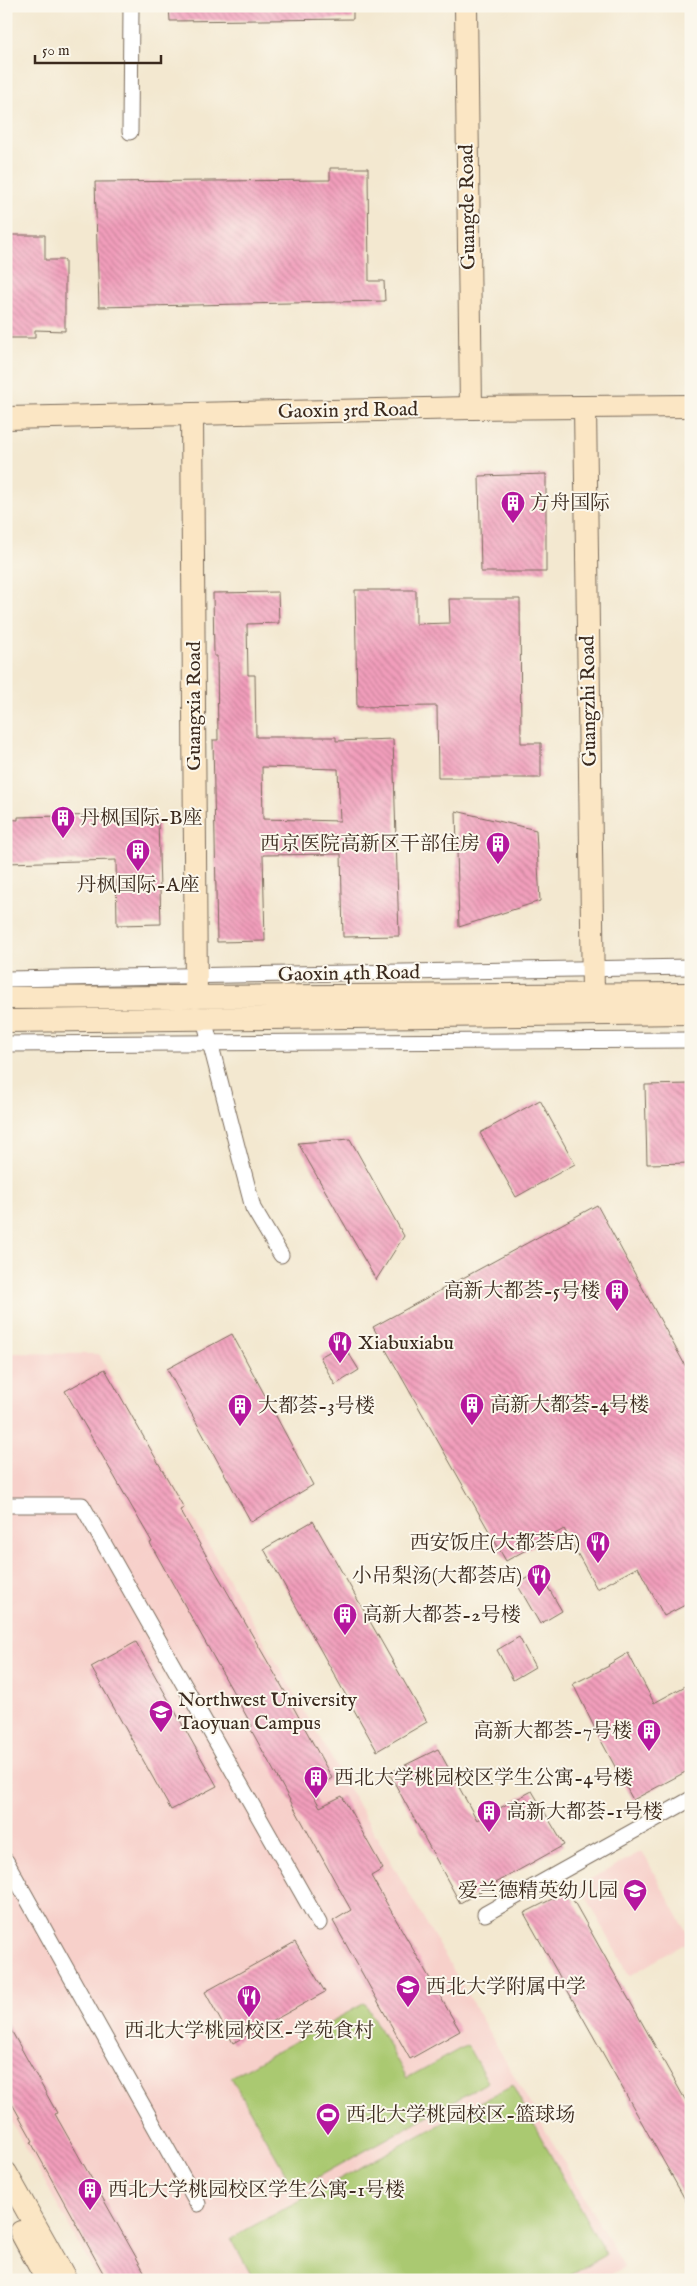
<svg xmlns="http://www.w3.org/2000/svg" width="697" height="2286" font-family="'IM FELL English','Noto Serif SC',serif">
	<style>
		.built { fill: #f7d0ca }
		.pitch { fill: #aac971; stroke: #727a48 }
		.building { fill: url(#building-back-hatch); fill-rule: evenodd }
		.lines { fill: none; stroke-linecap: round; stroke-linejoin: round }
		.street-casing { stroke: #7b6c5c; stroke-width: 17 }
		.secondary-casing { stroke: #7b6c5c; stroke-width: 24 }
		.street { stroke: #fff; stroke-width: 15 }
		.secondary { stroke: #fbe6c4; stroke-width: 22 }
		.labels { text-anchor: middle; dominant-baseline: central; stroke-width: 4; stroke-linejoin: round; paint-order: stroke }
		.street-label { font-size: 20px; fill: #3b2a1e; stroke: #fbf7ec }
		.poi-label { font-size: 20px; fill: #3b2a1e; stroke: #fbf7ec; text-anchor: start }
	</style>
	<defs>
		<pattern id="building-back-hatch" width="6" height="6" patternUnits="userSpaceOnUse" patternTransform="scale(1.25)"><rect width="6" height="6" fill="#f29ebc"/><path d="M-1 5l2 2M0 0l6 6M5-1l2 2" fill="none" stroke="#c58198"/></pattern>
	</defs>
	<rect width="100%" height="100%" fill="#fbf7ec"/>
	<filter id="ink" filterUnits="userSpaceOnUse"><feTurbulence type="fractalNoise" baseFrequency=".02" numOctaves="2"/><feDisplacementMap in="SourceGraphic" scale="10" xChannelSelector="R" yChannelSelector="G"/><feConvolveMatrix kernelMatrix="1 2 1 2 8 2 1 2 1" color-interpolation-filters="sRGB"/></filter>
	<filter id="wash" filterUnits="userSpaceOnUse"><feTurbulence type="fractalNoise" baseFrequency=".0096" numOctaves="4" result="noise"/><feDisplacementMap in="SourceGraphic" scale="20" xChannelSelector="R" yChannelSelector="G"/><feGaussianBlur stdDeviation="1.12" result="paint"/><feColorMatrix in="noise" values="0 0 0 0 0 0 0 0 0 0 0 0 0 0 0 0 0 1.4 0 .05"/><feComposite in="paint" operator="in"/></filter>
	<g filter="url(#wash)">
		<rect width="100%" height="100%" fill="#f3e8d0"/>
		<g class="built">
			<path d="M6,1353L99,1354L624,2267L601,2280H99L6,2112Z"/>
			<path d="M642,1851L691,1940L629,1976L580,1885Z"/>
		</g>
		<g class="pitch">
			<path d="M365,2003L407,2078L467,2045L488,2082L295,2190L231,2077Z"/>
			<path d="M512,2085L606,2255L562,2280H254L231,2238Z"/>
		</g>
		<g id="blocks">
			<g class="building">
				<path d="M169,6H353V19L170,21Z"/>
				<path d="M330,168H368L369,281H384L385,301L99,307L95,182L330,180Z"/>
				<path d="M8,235H45V260H65V331L35,330V338H7Z"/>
				<path d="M546,474V572H481L479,476Z"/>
				<path d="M355,590H416V624L450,623L449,599H520L521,743H541V778H438L437,706L357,707Z"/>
				<path d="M278,592L279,623L247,624L248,675H255L256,737H336V741L393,739L399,936L343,937L341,854L263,855L265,941L217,942L213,740H218L217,656H214L213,593ZM262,767L338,769L340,821L263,819Z"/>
				<path d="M456,811L536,830L540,901L459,927Z"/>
				<path d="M107,815V819L158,820L161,924L117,925L116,860L6,863V819L18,820V817Z"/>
				<path d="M691,1084V1163L647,1164L645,1085Z"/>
				<path d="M540,1100L575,1164L516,1197L480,1133Z"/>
				<path d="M350,1139L404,1236L376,1280L298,1143Z"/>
				<path d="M597,1205L691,1376V1602L664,1616L638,1567L597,1589L564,1529L506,1561L373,1327Z"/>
				<path d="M232,1334L313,1485L251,1522L167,1369Z"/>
				<path d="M343,1344L359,1370L335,1385L320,1357Z"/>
				<path d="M105,1369L184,1508L180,1510L284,1690L332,1778L311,1791L320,1807L342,1796L383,1869L371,1876L460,2031L410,2059L333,1921L351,1910L250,1728L252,1726L150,1543L152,1542L65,1391Z"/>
				<path d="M313,1521L427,1722L377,1751L264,1549Z"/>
				<path d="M539,1572L562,1611L540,1624L517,1584Z"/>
				<path d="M519,1637L535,1667L513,1680L497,1650Z"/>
				<path d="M136,1642L217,1786L171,1810L91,1667Z"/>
				<path d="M628,1653L654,1703L691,1683V1769L633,1800L598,1735L573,1684L609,1666L608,1665Z"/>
				<path d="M438,1749L477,1820L532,1791L564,1845L460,1903L389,1773Z"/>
				<path d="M568,1891L691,2110V2210L524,1913Z"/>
				<path d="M295,1942L325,1992L233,2043L205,1992Z"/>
				<path d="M6,2021L57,2113L55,2114L149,2280H107L31,2142L33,2141L6,2093Z"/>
			</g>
		</g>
	</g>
	<g filter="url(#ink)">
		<use href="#blocks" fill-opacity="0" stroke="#7b6c5c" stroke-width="1"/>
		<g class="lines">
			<defs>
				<g id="street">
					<path d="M130,132L131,6"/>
					<path d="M6,979L691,967"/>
					<path d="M204,1019L253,1208L281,1255"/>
					<path d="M6,1044L691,1040"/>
					<path d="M6,1505H82L319,1923"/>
					<path d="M6,1861L198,2204"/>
					<path d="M485,1914L691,1799"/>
				</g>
				<g id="secondary">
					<path d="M466,6L471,408"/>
					<path d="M585,407L593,995"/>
					<path d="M192,415L196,997"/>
					<path d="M6,418L471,408L691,406"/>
					<path d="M6,998L691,994"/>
					<path d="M6,1021L691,1013"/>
					<path d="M6,2173L66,2280"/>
					<path d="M21,2232L47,2280"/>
				</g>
			</defs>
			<use href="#street" class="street-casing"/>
			<use href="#secondary" class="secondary-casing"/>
			<use href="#street" class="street"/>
			<use href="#secondary" class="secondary"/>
		</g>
	</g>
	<defs>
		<symbol id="building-pin" viewBox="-11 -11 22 30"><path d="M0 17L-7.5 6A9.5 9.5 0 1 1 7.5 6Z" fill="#b5179e" stroke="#fbf7ec"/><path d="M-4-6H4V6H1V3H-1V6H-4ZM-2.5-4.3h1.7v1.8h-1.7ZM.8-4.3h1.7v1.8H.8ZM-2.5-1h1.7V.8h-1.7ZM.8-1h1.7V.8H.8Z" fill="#fff"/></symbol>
		<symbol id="restaurant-pin" viewBox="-11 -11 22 30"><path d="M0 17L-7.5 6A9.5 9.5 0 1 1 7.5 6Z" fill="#b5179e" stroke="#fbf7ec"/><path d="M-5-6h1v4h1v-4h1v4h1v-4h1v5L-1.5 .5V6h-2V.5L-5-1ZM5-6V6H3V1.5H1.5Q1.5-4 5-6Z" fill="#fff"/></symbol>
		<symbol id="university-pin" viewBox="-11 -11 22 30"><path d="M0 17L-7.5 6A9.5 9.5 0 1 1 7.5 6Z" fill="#b5179e" stroke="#fbf7ec"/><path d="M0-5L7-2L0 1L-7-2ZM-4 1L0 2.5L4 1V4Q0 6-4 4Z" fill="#fff"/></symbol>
		<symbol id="school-pin" viewBox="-11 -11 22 30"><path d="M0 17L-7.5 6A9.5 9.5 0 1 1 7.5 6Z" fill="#b5179e" stroke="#fbf7ec"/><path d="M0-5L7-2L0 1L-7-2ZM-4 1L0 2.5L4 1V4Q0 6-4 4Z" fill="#fff"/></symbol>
		<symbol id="stadium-pin" viewBox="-11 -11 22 30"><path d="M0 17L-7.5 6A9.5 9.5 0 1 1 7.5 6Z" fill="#b5179e" stroke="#fbf7ec"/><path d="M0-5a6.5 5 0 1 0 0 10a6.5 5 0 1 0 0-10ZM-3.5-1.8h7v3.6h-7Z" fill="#fff"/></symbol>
	</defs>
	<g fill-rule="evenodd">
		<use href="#building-pin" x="499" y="489" width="28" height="38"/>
		<use href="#building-pin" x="49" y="804" width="28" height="38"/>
		<use href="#building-pin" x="484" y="830" width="28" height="38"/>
		<use href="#building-pin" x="124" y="837" width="28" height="38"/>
		<use href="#building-pin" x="603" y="1277" width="28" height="38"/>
		<use href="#restaurant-pin" x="326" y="1329" width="28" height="38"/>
		<use href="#building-pin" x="458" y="1391" width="28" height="38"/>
		<use href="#building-pin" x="226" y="1392" width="28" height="38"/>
		<use href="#restaurant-pin" x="584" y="1529" width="28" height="38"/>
		<use href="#restaurant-pin" x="525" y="1562" width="28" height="38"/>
		<use href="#building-pin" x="331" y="1601" width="28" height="38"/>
		<use href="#university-pin" x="147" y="1698" width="28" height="38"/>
		<use href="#building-pin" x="635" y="1717" width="28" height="38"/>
		<use href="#building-pin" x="302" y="1764" width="28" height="38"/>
		<use href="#building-pin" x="475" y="1798" width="28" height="38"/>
		<use href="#school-pin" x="621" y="1877" width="28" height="38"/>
		<use href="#school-pin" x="394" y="1973" width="28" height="38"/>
		<use href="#restaurant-pin" x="235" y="1983" width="28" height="38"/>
		<use href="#stadium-pin" x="314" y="2101" width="28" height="38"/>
		<use href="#building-pin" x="76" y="2176" width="28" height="38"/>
	</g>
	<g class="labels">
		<g class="street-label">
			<text transform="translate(468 207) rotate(-91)">Guangde Road</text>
			<text transform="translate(348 411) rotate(-1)">Gaoxin 3rd Road</text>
			<text transform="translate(589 701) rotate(-91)">Guangzhi Road</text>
			<text transform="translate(194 706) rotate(-90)">Guangxia Road</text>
			<text transform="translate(349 974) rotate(-1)">Gaoxin 4th Road</text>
		</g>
		<g class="poi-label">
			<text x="530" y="503">方舟国际</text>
			<text x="80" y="818">丹枫国际-B座</text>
			<text x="480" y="844" text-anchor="end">西京医院高新区干部住房</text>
			<text x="138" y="885" text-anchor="middle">丹枫国际-A座</text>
			<text x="600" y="1291" text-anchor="end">高新大都荟-5号楼</text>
			<text x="358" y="1343">Xiabuxiabu</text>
			<text x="490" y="1405">高新大都荟-4号楼</text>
			<text x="258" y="1406">大都荟-3号楼</text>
			<text x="580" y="1543" text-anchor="end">西安饭庄(大都荟店)</text>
			<text x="522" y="1576" text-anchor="end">小吊梨汤(大都荟店)</text>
			<text x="362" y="1615">高新大都荟-2号楼</text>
			<text x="178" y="1700">Northwest University<tspan x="178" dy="23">Taoyuan Campus</tspan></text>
			<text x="632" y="1731" text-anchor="end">高新大都荟-7号楼</text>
			<text x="334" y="1778">西北大学桃园校区学生公寓-4号楼</text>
			<text x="506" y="1812">高新大都荟-1号楼</text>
			<text x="618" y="1891" text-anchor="end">爱兰德精英幼儿园</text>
			<text x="426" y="1987">西北大学附属中学</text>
			<text x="249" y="2031" text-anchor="middle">西北大学桃园校区-学苑食村</text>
			<text x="346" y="2115">西北大学桃园校区-篮球场</text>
			<text x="108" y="2190">西北大学桃园校区学生公寓-1号楼</text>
		</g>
	</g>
	<rect width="697" height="2286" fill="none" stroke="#fbf7ec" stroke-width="25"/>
	<path d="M35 55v8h126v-8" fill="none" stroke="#3b2a1e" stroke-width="2.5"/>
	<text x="42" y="55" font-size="15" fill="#3b2a1e" stroke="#fbf7ec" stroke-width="4" paint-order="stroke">50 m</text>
</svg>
